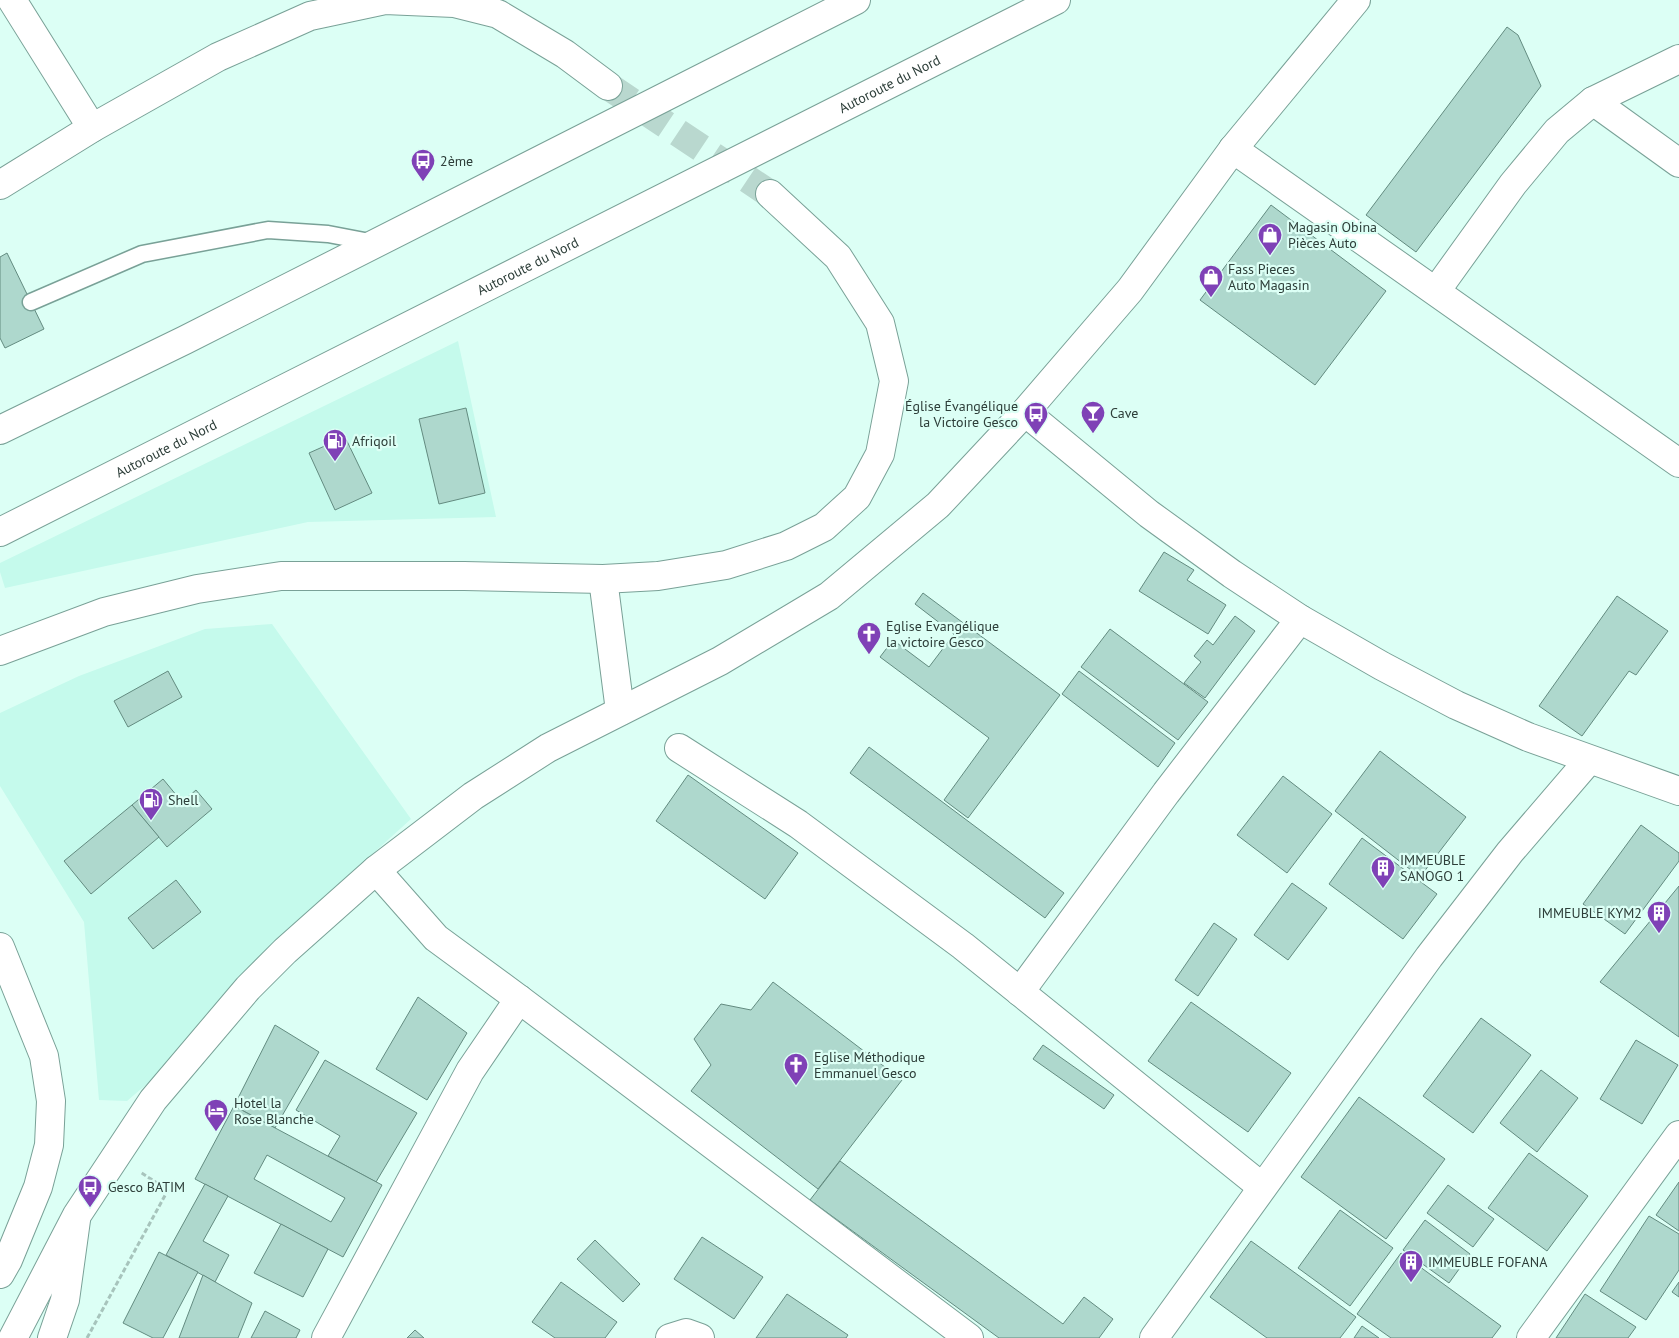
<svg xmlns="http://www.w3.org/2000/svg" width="1679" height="1338" font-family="'PT Sans',sans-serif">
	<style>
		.built { fill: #c5faec }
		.building { fill: #aed8cd; stroke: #638b80; fill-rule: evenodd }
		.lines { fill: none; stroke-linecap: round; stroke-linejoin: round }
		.primary-tunnel { stroke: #b9d8cf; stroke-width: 28; stroke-dasharray: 28 14; stroke-linecap: butt }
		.service-casing { stroke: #79a197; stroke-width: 19 }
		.minor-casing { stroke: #79a197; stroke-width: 30 }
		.primary-casing { stroke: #79a197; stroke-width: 30 }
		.motorway-casing { stroke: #79a197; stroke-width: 30 }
		.path { stroke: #a7c4bc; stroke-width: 3; stroke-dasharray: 5 2.5; stroke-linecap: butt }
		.service { stroke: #fff; stroke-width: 16 }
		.minor { stroke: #fff; stroke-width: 28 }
		.primary { stroke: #fff; stroke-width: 28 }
		.motorway { stroke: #fff; stroke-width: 28 }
		.labels { text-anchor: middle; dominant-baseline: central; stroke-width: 4.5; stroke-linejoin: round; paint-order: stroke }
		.street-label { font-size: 14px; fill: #2d3e39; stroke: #dcfff5 }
		.poi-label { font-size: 14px; fill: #2d3e39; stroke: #dcfff5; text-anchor: start }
	</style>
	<rect width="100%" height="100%" fill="#dcfff5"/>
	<g class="built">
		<path d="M458,341L496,517L308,522L5,588L0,572V563Z"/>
		<path d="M272,624L411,819L337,886L240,982L155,1077L127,1101L99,1100L84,922L0,786V713L79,676L205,629Z"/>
	</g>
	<g class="building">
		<path d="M1507,27L1518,35L1541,86L1416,252L1366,215Z"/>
		<path d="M1271,205L1386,291L1315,385L1200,300Z"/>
		<path d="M7,253L44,329L5,348L0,338V257Z"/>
		<path d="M466,408L485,493L439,504L419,419Z"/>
		<path d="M345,437L372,493L335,510L309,453Z"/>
		<path d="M1164,552L1194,570L1187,580L1226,605L1208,634L1139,591Z"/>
		<path d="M923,593L1060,695L968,818L944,800L989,738L880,657L893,640L929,667L954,634L915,604Z"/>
		<path d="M1617,596L1668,631L1636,675L1629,671L1582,736L1539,706Z"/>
		<path d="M1235,616L1255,631L1205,698L1184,683L1201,662L1194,656L1207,640L1213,645Z"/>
		<path d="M1110,629L1208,702L1178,740L1081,667Z"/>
		<path d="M168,671L182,697L128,727L114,701Z"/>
		<path d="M1079,671L1175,743L1158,767L1062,694Z"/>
		<path d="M869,747L1064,893L1045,918L850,773Z"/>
		<path d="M1380,751L1466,817L1420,877L1335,811Z"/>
		<path d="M688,775L798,853L765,899L656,821Z"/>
		<path d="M1283,776L1332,814L1287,873L1237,835Z"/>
		<path d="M163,779L182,802L196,790L212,809L167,847L132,805Z"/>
		<path d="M132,805L159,837L91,894L64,861Z"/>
		<path d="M1641,825L1679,853V861L1625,934L1583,904Z"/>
		<path d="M1362,838L1437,894L1403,939L1329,884Z"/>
		<path d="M176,880L201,912L153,949L128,918Z"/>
		<path d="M1292,883L1327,908L1288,960L1254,935Z"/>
		<path d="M1679,886V1037L1600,982Z"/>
		<path d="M1214,923L1237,939L1198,996L1175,980Z"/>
		<path d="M773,982L902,1080L818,1189L691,1091L711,1065L694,1039L721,1004L751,1010Z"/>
		<path d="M418,997L467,1033L427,1100L376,1069Z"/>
		<path d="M1191,1002L1291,1073L1248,1132L1148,1061Z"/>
		<path d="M1481,1018L1531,1055L1473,1133L1423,1096Z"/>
		<path d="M275,1025L319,1052L275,1128L234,1106Z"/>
		<path d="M1636,1040L1678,1065L1642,1124L1600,1099Z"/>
		<path d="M1043,1045L1114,1095L1104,1109L1033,1059Z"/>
		<path d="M325,1060L417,1113L376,1182L328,1156L340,1136L296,1110Z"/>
		<path d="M1541,1070L1578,1098L1537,1152L1500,1123Z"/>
		<path d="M1359,1097L1445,1159L1386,1239L1301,1177Z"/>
		<path d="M234,1106L382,1185L343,1257L195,1179ZM267,1155L345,1198L331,1222L254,1179Z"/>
		<path d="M1529,1153L1588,1196L1547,1251L1488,1208Z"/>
		<path d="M840,1161L1063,1324L1084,1297L1113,1319L1099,1338H999L810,1200Z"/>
		<path d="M1679,1182V1231L1656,1215Z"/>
		<path d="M205,1184L228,1196L203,1241L229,1255L215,1282L166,1255Z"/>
		<path d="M1448,1185L1494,1219L1473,1247L1427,1213Z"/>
		<path d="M1340,1210L1393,1248L1350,1306L1298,1268Z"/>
		<path d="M1649,1216L1679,1234V1270L1646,1320L1600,1291Z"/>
		<path d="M1425,1220L1470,1254L1449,1283L1403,1250Z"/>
		<path d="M281,1224L328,1249L303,1297L254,1273Z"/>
		<path d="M702,1237L763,1277L734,1319L674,1279Z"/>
		<path d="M595,1240L640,1284L623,1302L577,1259Z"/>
		<path d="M1251,1241L1356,1317L1340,1338H1267L1210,1297Z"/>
		<path d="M159,1252L198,1272L163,1338H153L123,1323Z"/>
		<path d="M1401,1253L1501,1326L1492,1338H1391L1357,1314Z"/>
		<path d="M203,1275L252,1303L238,1338H179Z"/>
		<path d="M561,1282L617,1322L605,1338H555L532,1322Z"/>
		<path d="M1679,1282V1297L1672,1292Z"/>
		<path d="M787,1294L848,1335L846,1338H756Z"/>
		<path d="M1585,1294L1636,1327L1628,1338H1556Z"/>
		<path d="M265,1311L300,1330L296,1338H251Z"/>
		<path d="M1362,1326L1379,1338H1354Z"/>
		<path d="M415,1330L424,1338H407Z"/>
	</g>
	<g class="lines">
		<path class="primary-tunnel" d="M608,86L770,194"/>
		<defs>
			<path id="service" d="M31,302L142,254L268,230L328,234L375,243"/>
			<g id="minor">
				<path d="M12,0L92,128"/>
				<path d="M1593,101L1679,163"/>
				<path d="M1233,149L1679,463"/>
				<path d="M1436,291L1513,184L1557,131L1593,101L1679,59"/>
				<path d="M1025,412L1149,514L1232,574L1300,619L1382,666L1456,705L1528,737L1679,791"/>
				<path d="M679,748L798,824L963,946L1262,1187"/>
				<path d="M376,870L436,938L519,999L969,1338"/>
				<path d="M1020,992L1166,793L1300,619"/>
				<path d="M52,1338L65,1300L76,1220"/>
				<path d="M326,1338L470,1071L519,999"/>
				<path d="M670,1338L686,1333L700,1338"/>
				<path d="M1154,1338L1429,957L1510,852L1589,760"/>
				<path d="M1531,1338L1679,1135"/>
			</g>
			<g id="primary">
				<path d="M0,185L92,128L218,57L310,16L385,0L454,3L498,14L565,54L608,86"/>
				<path d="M603,579L620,711"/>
				<path d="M0,651L104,612L197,589L281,576H464L603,579L658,576L726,565L786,546L824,527L857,497L880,454L894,381L880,323L838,257L770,194"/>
				<path d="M0,947L44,1056L51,1101L49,1145L38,1187L8,1260L0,1274"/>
				<path d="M13,1338L77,1215L153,1100L248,988L285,951L376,870L473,796L548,748L720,661L829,596L938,505L1025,412L1130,290L1233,149"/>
			</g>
			<g id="motorway">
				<path d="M1233,149L1356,0"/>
				<path d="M0,430L185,340L856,0"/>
				<path id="s1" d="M0,532L1056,0"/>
			</g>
		</defs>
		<use href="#service" class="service-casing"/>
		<use href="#minor" class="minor-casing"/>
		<use href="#primary" class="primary-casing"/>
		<use href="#motorway" class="motorway-casing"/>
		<path class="path" d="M87,1338L168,1190L140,1172"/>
		<use href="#service" class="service"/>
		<use href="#minor" class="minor"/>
		<use href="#primary" class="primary"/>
		<use href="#motorway" class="motorway"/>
	</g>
	<defs>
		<symbol id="bus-pin" viewBox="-11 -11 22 30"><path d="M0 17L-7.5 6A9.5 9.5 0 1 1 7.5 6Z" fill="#7f41b6" stroke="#dcfff5"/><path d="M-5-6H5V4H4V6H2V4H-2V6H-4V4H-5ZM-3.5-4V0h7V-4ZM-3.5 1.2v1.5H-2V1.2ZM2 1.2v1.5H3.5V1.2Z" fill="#fff"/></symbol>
		<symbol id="shop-pin" viewBox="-11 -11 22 30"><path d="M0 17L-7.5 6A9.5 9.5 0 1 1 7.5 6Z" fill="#7f41b6" stroke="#dcfff5"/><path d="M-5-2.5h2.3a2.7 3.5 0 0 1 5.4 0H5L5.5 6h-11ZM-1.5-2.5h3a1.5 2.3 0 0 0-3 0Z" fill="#fff"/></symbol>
		<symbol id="bar-pin" viewBox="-11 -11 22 30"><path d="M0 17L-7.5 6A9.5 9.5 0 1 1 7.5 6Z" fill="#7f41b6" stroke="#dcfff5"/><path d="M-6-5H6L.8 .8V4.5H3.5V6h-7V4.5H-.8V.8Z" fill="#fff"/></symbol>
		<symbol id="fuel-pin" viewBox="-11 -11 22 30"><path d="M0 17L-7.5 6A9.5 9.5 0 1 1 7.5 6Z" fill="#7f41b6" stroke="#dcfff5"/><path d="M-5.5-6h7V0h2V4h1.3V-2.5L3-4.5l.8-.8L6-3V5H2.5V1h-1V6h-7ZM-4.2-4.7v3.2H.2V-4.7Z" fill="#fff"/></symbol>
		<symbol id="church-pin" viewBox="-11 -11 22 30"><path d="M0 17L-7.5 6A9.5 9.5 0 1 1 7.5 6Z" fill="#7f41b6" stroke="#dcfff5"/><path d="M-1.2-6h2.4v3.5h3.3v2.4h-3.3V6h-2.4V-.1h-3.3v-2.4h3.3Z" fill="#fff"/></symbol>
		<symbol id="building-pin" viewBox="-11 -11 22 30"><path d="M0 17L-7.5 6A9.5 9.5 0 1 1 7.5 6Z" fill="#7f41b6" stroke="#dcfff5"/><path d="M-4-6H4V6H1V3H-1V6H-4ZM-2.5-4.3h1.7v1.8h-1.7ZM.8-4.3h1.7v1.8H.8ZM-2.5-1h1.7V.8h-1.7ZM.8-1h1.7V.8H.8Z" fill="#fff"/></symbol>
		<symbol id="hotel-pin" viewBox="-11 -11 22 30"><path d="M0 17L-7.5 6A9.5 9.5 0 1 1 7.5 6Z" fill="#7f41b6" stroke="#dcfff5"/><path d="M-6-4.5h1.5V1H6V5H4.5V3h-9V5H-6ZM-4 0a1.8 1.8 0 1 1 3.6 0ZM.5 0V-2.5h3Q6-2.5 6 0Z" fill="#fff"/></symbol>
	</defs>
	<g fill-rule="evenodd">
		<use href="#bus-pin" x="409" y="147" width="28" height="38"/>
		<use href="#shop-pin" x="1256" y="221" width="28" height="38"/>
		<use href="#shop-pin" x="1197" y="263" width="28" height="38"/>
		<use href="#bar-pin" x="1079" y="399" width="28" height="38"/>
		<use href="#bus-pin" x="1022" y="400" width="28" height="38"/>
		<use href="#fuel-pin" x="321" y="427" width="28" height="38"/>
		<use href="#church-pin" x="855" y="620" width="28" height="38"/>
		<use href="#fuel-pin" x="137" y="786" width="28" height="38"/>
		<use href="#building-pin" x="1369" y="854" width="28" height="38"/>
		<use href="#building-pin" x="1645" y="899" width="28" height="38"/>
		<use href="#church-pin" x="782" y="1051" width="28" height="38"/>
		<use href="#hotel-pin" x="202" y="1097" width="28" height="38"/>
		<use href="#bus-pin" x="76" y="1173" width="28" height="38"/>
		<use href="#building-pin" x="1397" y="1248" width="28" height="38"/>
	</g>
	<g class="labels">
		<g class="street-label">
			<text stroke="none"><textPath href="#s1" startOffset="996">Autoroute du Nord</textPath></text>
			<text stroke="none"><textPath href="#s1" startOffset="591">Autoroute du Nord</textPath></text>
			<text stroke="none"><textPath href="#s1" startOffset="186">Autoroute du Nord</textPath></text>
		</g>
		<g class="poi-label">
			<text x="440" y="161">2ème</text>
			<text x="1288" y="227">Magasin Obina<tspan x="1288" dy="16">Pièces Auto</tspan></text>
			<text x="1228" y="269">Fass Pieces<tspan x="1228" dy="16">Auto Magasin</tspan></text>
			<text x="1018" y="406" text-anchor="end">Église Évangélique<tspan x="1018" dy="16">la Victoire Gesco</tspan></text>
			<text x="1110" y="413">Cave</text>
			<text x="352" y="441">Afriqoil</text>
			<text x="886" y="626">Eglise Evangélique<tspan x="886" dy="16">la victoire Gesco</tspan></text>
			<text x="168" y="800">Shell</text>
			<text x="1400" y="860">IMMEUBLE<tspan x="1400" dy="16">SANOGO 1</tspan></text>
			<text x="1642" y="913" text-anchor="end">IMMEUBLE KYM2</text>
			<text x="814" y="1057">Eglise Méthodique<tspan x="814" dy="16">Emmanuel Gesco</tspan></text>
			<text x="234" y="1103">Hotel la<tspan x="234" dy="16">Rose Blanche</tspan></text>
			<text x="108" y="1187">Gesco BATIM</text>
			<text x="1428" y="1262">IMMEUBLE FOFANA</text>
		</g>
	</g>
</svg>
